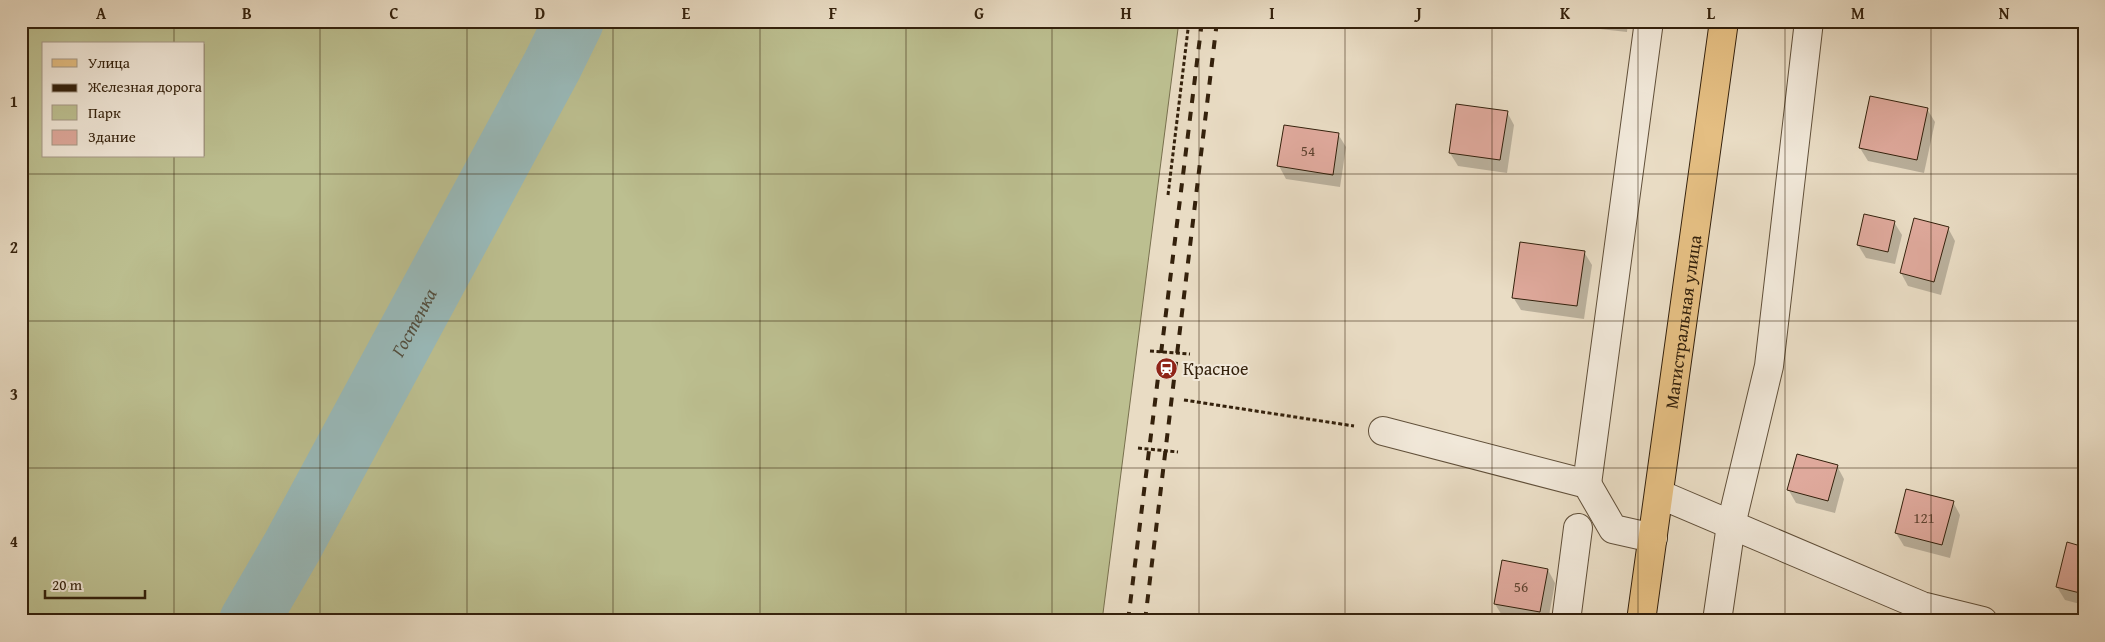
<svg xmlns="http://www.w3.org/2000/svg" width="2105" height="642" font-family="'Gentium Book Plus',serif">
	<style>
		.green { fill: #bcbf90; stroke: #78704e; fill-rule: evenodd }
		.shadow { fill: #0003 }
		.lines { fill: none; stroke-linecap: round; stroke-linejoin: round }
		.river { stroke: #99baba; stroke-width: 60 }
		.building { fill: #dfa99c; stroke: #34210c }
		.minor-casing { stroke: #61503a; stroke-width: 30 }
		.major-casing { stroke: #34210c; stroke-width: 30 }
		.path { stroke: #34210c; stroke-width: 3; stroke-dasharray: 4 2.5; stroke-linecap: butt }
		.minor { stroke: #f1e8d9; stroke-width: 28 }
		.major { stroke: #e4be82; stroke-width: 28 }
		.rail { stroke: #34210c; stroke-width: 4; stroke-dasharray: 9 9; stroke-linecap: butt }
		.grid { fill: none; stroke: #34210c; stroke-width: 1; stroke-opacity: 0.55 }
		.labels { text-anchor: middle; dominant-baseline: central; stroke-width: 4; stroke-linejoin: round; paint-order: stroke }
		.number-label { font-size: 15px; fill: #5f4330 }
		.street-label { font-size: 18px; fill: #34210c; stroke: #f1e8d9 }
		.poi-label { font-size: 18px; fill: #34210c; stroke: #f1e8d9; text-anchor: start }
		.water-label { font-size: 19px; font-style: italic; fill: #524f40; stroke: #f1e8d9 }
		.neatline { fill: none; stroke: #34210c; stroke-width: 2 }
		.grid-label { font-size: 16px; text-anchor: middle; font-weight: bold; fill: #34210c }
	</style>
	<rect width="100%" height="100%" fill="#e9dcc4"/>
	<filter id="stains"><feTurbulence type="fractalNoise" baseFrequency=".004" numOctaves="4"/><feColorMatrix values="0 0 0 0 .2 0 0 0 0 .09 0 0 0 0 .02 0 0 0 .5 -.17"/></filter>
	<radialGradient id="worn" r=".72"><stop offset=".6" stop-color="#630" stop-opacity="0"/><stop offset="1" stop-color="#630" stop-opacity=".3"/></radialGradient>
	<path class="green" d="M21,21H1179L1102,621H21ZM44,44H204V156H44Z"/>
	<g class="shadow">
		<path d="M1579,21H1628L1627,32L1582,27Z"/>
		<path d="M1927,109L1935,122L1924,173L1868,161L1860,148Z"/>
		<path d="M1507,112L1514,125L1507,173L1458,166L1450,153Z"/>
		<path d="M1338,134L1346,147L1340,187L1286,179L1279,166Z"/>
		<path d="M1894,222L1902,235L1895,264L1866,258L1858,245Z"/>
		<path d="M1948,228L1955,241L1941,295L1908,286L1901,273Z"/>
		<path d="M1584,252L1592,265L1584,319L1521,310L1513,297Z"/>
		<path d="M1837,466L1844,479L1835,513L1796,503L1788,489Z"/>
		<path d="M1953,502L1960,515L1950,558L1904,546L1896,533Z"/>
		<path d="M2084,548V605L2065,600L2057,587Z"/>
		<path d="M1548,570L1555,583L1548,621H1524L1503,617L1495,604Z"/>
	</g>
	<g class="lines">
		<path class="river" id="s1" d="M249,621L292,547L552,66L574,21"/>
	</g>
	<g class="building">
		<path d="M1870,96L1928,108L1917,160L1859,148Z"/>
		<path d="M1456,104L1508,111L1500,160L1449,153Z"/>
		<path d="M1284,125L1339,133L1333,175L1277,166Z"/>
		<path d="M1864,214L1895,221L1888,252L1857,245Z"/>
		<path d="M1914,218L1949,227L1934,282L1900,273Z"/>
		<path d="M1520,242L1585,251L1577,306L1512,298Z"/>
		<path d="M1797,454L1838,465L1828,501L1787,490Z"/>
		<path d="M1906,489L1954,501L1942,545L1895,533Z"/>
		<path d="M2067,542L2084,547V594L2056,587Z"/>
		<path d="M1502,560L1548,569L1540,612L1494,604Z"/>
	</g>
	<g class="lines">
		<defs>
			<g id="minor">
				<path d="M1383,431L1587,484L1613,529L1653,538"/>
				<path d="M1587,484L1649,21"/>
				<path d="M1659,494L1922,606L1983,621"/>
				<path d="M1566,621L1578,528"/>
				<path d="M1717,621L1731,525L1769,366L1809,21"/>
			</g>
			<g id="major">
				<path id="s2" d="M1641,621L1724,21"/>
			</g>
		</defs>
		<use href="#minor" class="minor-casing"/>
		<use href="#major" class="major-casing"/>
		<g class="path">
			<path d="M1168,195L1189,21"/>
			<path d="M1150,351L1190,354"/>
			<path d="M1184,400L1354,426"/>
			<path d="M1138,448L1178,452"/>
		</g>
		<use href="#minor" class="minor"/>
		<use href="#major" class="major"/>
		<g class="rail">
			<path d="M1128,621L1202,21"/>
			<path d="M1145,621L1217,21"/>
		</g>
	</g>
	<path class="grid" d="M174,21V44M320,21V621M467,21V621M613,21V621M760,21V621M906,21V621M1052,21V621M1199,21V621M1345,21V621M1492,21V621M1638,21V621M1785,21V621M1931,21V621M174,156V621M21,174H2084M21,321H2084M21,468H2084"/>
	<defs>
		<symbol id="station-disc" viewBox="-11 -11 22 22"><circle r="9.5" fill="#8f2418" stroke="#f1e8d9"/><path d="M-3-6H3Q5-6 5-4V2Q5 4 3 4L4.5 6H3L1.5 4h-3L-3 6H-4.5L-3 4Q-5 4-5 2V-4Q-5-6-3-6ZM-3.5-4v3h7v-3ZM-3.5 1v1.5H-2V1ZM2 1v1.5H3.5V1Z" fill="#fff"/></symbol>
	</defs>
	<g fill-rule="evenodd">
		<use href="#station-disc" x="1154" y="356" width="25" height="25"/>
	</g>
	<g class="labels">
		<g class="number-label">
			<text x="1308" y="150">54</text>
			<text x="1924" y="517">121</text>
			<text x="1521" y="586">56</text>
		</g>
		<g class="street-label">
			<text stroke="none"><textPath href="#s2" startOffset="302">Магистральная улица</textPath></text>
		</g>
		<g class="poi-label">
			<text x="1183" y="368">Красное</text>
		</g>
		<g class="water-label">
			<text stroke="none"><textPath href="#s1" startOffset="341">Гостенка</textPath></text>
		</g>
	</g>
	<rect width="2105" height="642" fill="none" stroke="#e9dcc4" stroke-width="55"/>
	<rect x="42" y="42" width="162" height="115" fill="#f1e8d9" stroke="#a59887"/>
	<rect x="52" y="59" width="25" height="8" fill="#e4be82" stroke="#a59887"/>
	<text x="88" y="68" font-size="15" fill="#34210c">Улица</text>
	<rect x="52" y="84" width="25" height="8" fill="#34210c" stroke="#a59887"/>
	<text x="88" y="92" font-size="15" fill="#34210c">Железная дорога</text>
	<rect x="52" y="105" width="25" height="15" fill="#bcbf90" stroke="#a59887"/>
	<text x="88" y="118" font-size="15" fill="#34210c">Парк</text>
	<rect x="52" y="130" width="25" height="15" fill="#dfa99c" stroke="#a59887"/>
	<text x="88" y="142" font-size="15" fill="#34210c">Здание</text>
	<path d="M45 590v8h100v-8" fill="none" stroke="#34210c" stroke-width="2.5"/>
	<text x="52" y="590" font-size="15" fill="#34210c" stroke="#f1e8d9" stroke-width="4" paint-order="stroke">20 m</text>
	<rect x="28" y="28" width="2050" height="586" class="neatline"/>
	<g class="grid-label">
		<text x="101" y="19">A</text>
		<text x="247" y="19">B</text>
		<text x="394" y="19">C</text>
		<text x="540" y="19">D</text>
		<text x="686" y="19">E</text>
		<text x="833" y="19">F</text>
		<text x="979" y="19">G</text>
		<text x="1126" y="19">H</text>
		<text x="1272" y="19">I</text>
		<text x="1419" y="19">J</text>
		<text x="1565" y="19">K</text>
		<text x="1711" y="19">L</text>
		<text x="1858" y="19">M</text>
		<text x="2004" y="19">N</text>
		<text x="14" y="107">1</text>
		<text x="14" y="253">2</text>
		<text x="14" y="400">3</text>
		<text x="14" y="547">4</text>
	</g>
	<rect width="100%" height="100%" filter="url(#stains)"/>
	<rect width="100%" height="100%" fill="url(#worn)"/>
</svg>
